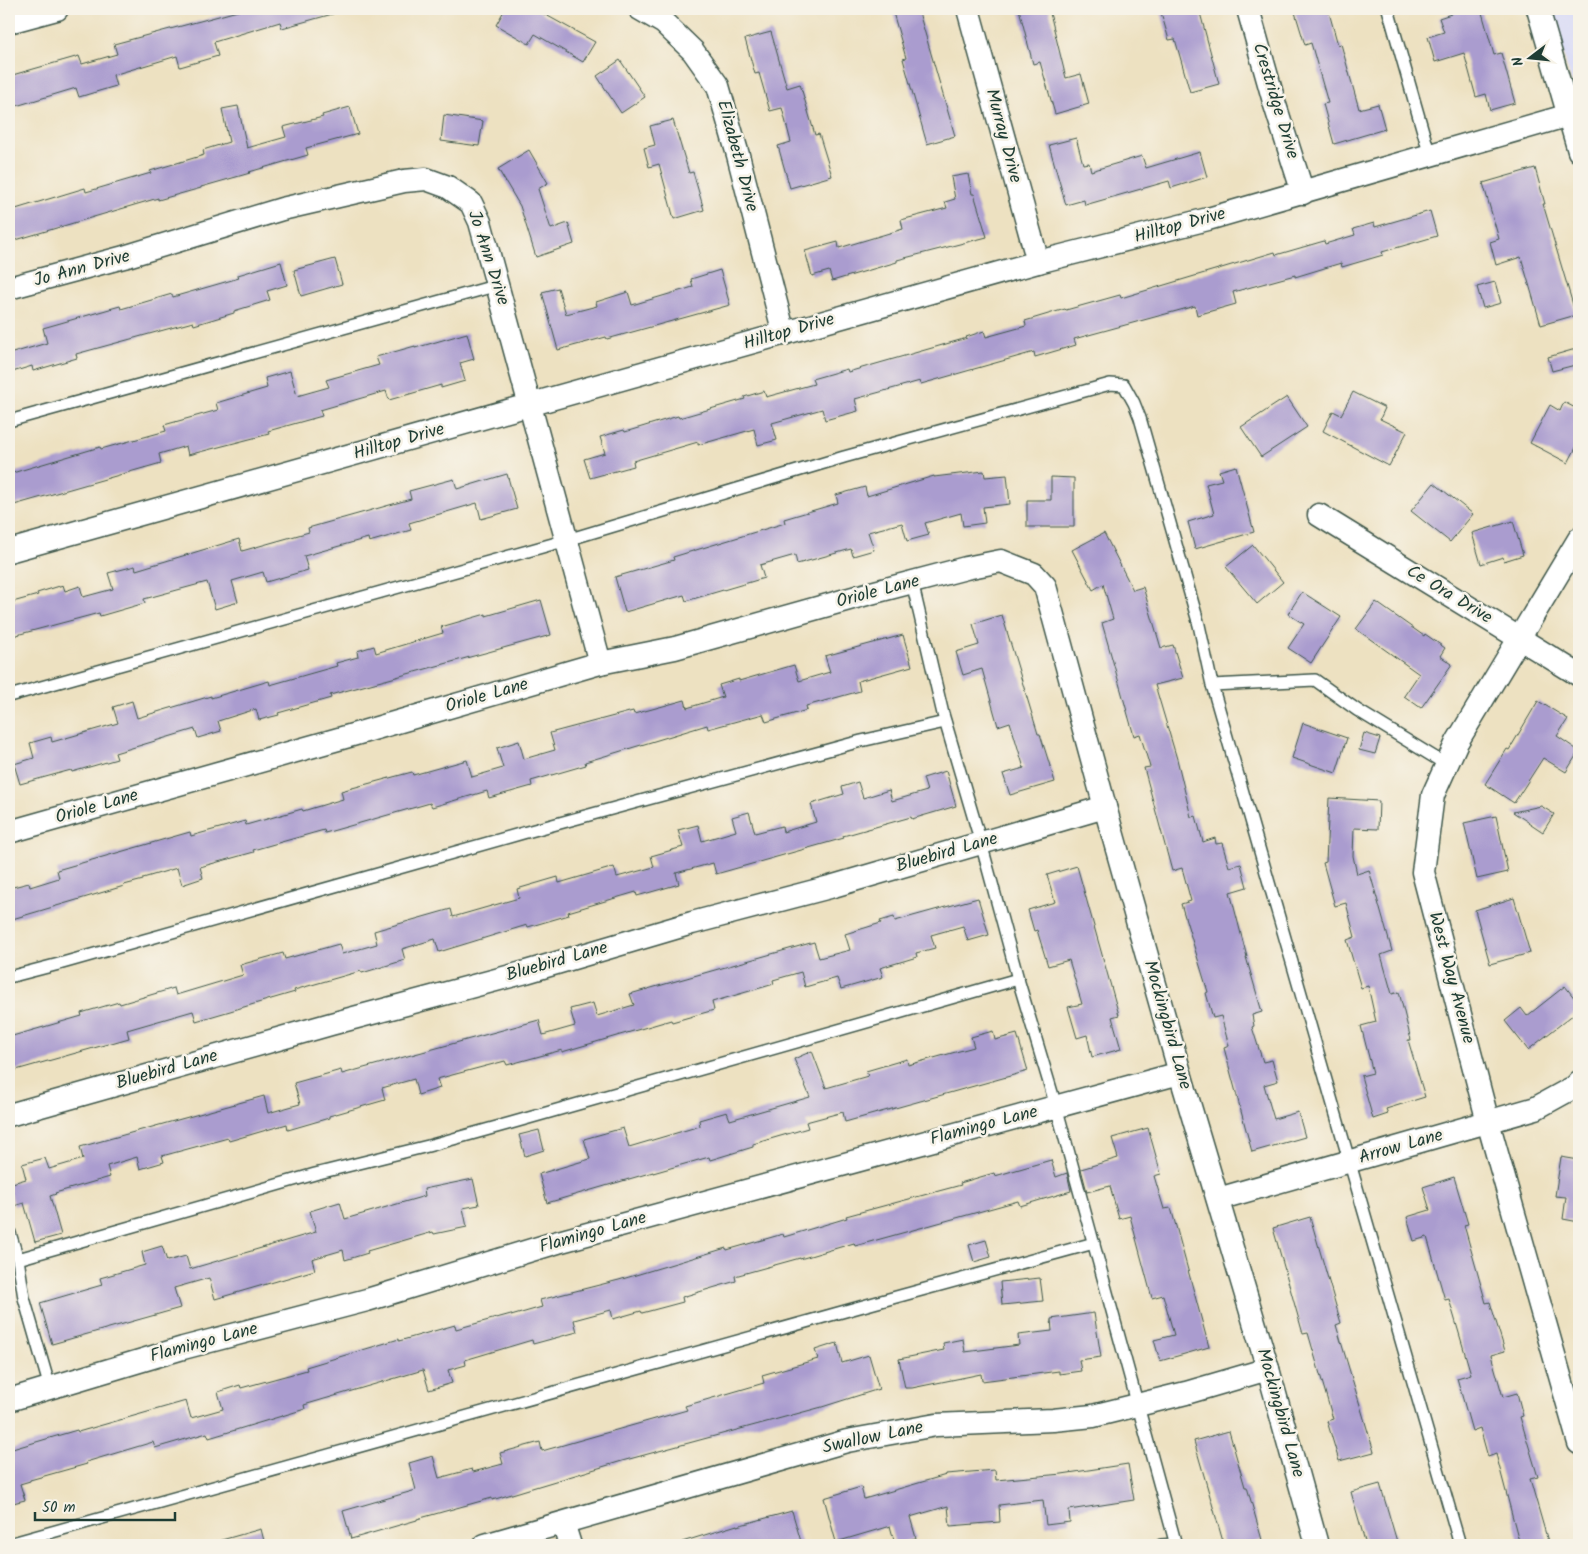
<svg xmlns="http://www.w3.org/2000/svg" width="1588" height="1554" font-family="Kalam,sans-serif">
	<style>
		.built { fill: #d5d8f9 }
		.building { fill: #aa9ccf }
		.lines { fill: none; stroke-linecap: round; stroke-linejoin: round }
		.service-casing { stroke: #3e5649; stroke-width: 14 }
		.minor-casing { stroke: #3e5649; stroke-width: 25 }
		.service { stroke: #fff; stroke-width: 11 }
		.minor { stroke: #fff; stroke-width: 22 }
		.labels { text-anchor: middle; dominant-baseline: central; stroke-width: 5; stroke-linejoin: round; paint-order: stroke }
		.street-label { font-size: 18px; fill: #1f3d34; stroke: #f7f3e8 }
	</style>
	<rect width="100%" height="100%" fill="#f7f3e8"/>
	<filter id="ink" filterUnits="userSpaceOnUse"><feTurbulence type="fractalNoise" baseFrequency=".02" numOctaves="2"/><feDisplacementMap in="SourceGraphic" scale="10" xChannelSelector="R" yChannelSelector="G"/><feConvolveMatrix kernelMatrix="1 2 1 2 8 2 1 2 1" color-interpolation-filters="sRGB"/></filter>
	<filter id="wash" filterUnits="userSpaceOnUse"><feTurbulence type="fractalNoise" baseFrequency=".0096" numOctaves="4" result="noise"/><feDisplacementMap in="SourceGraphic" scale="20" xChannelSelector="R" yChannelSelector="G"/><feGaussianBlur stdDeviation="1.12" result="paint"/><feColorMatrix in="noise" values="0 0 0 0 0 0 0 0 0 0 0 0 0 0 0 0 0 1.4 0 .05"/><feComposite in="paint" operator="in"/></filter>
	<g filter="url(#wash)">
		<rect width="100%" height="100%" fill="#ede1c1"/>
		<path class="built" d="M1550,9H1579V108Z"/>
		<g id="blocks">
			<g class="building">
				<path d="M245,9H335L336,13L282,28L280,22L214,42L218,56L180,67L177,56L113,75L116,86L79,97L76,88L16,106L9,76L79,56L82,64L117,54L114,44Z"/>
				<path d="M505,9H535L595,42L583,62L535,34L529,44L496,25Z"/>
				<path d="M892,9H918L955,136L927,144L903,59L906,58Z"/>
				<path d="M1019,9H1049L1066,78L1081,74L1089,104L1055,114L1040,62L1033,64Z"/>
				<path d="M1160,9H1199L1219,84L1190,92L1175,39L1169,40Z"/>
				<path d="M1294,9H1328L1338,45L1341,44L1359,109L1378,104L1385,129L1334,144L1323,104L1328,103L1311,43L1305,45Z"/>
				<path d="M1450,9H1481L1494,55L1501,53L1515,103L1490,110L1486,94L1476,97L1464,53L1435,62L1428,37L1444,32L1439,18L1451,14Z"/>
				<path d="M771,32L787,88L800,84L815,135L819,134L832,176L790,188L778,146L791,142L782,108L770,111L759,73L755,74L745,39Z"/>
				<path d="M620,60L645,97L621,113L597,76Z"/>
				<path d="M238,106L247,148L286,137L283,127L323,117L322,115L350,107L358,134L306,148L308,155L249,172L250,173L201,187V188L158,200V198L9,242V211L85,188L86,192L151,173L150,171L204,155L203,150L229,142L222,109Z"/>
				<path d="M444,115L483,121L479,146L441,141Z"/>
				<path d="M673,120L689,173L693,172L704,210L674,219L659,164L649,167L644,148L655,145L650,126Z"/>
				<path d="M1076,138L1083,164L1089,163L1091,171L1142,156L1146,168L1200,152L1207,177L1171,188L1169,181L1085,205L1084,200L1066,205L1049,145Z"/>
				<path d="M529,150L548,183L538,189L551,229L568,223L574,244L536,257L520,206L498,169Z"/>
				<path d="M1535,168L1545,204H1543L1576,315L1541,325L1521,257L1496,265L1490,242L1499,239L1483,183Z"/>
				<path d="M968,174L972,194H974L987,237L897,260V262L832,281L829,271L812,276L805,251L838,242L839,248L903,229L901,220L947,208L945,202L955,199L951,177Z"/>
				<path d="M1430,211L1437,236L1382,252L1383,255L1342,267L1341,263L1295,277V275L1233,292L1236,304L1197,315L1195,306L1074,339L1076,345L1035,357L1034,352L921,384L920,381L855,399L858,411L825,420L822,409L772,423L777,440L758,445L754,429L698,445V442L633,461L634,466L590,478L584,459L605,453L600,437L624,430L625,432L678,416L679,418L745,399L744,397L764,391L766,397L814,384L812,379L847,369L848,372L967,338L966,337L984,331L986,337L1026,326L1025,321L1065,309L1066,310L1120,295L1121,298L1275,252L1276,255L1324,241L1325,244L1355,235L1353,229L1374,223L1375,227Z"/>
				<path d="M335,259L342,284L301,296L294,270Z"/>
				<path d="M281,262L287,285L267,291L270,300L234,311V313L194,325L193,322L76,354L77,358L33,371L32,366L9,373V354L47,343L43,328L120,306L121,309L172,294L173,297L239,278L238,275Z"/>
				<path d="M720,270L730,305L607,339L606,337L558,350L542,292L558,288L566,314L597,306L596,302L628,292L632,305L693,287L691,279Z"/>
				<path d="M1495,282L1501,303L1483,308L1477,287Z"/>
				<path d="M467,333L474,359L460,363L465,381L441,388V385L389,400L386,391L320,410L322,416L268,431L269,434L188,455L186,446L159,454L161,463L14,505L9,486V474L100,447L101,449L166,431L164,425L218,410L216,403L267,388L265,378L290,371L297,396L329,387L326,380L379,365L376,357L415,346V348Z"/>
				<path d="M1579,348V364L1552,371L1548,357Z"/>
				<path d="M1353,392L1385,408L1380,419L1407,432L1389,466L1323,431L1333,411L1341,415Z"/>
				<path d="M1287,397L1307,427L1261,457L1241,427Z"/>
				<path d="M1564,402L1579,410V442L1568,463L1530,443L1550,405L1560,411Z"/>
				<path d="M1236,466L1254,532L1195,549L1188,522L1214,514L1206,484L1222,480L1219,471Z"/>
				<path d="M984,471L985,477L1007,475L1010,504L983,507L985,523L963,526L961,513L925,523L929,535L907,541L902,523L868,532L874,550L853,556L851,549L797,564L795,555L760,565L764,578L686,601L684,595L625,612L615,577L674,560L673,557L785,523L784,519L838,503L836,495L865,487L867,496L934,476V477Z"/>
				<path d="M507,474L517,509L481,519L477,503L409,523L411,530L369,542L368,538L304,556L308,570L266,582L263,572L232,581L238,602L215,609L207,582L144,599L145,603L100,616L99,613L9,637V603L38,595L37,593L63,585L65,591L80,586L83,597L113,589L108,573L135,566L136,570L239,539L242,551L309,532L308,528L411,499L409,491L454,479L457,489Z"/>
				<path d="M1051,477L1074,478V527H1027V500H1051Z"/>
				<path d="M1434,483L1473,514L1450,542L1411,511Z"/>
				<path d="M1513,521L1523,555L1504,561L1503,557L1481,564L1472,533Z"/>
				<path d="M1104,533L1133,590L1143,587L1161,648L1173,645L1183,678L1155,685L1177,759L1191,817L1196,816L1203,842L1215,838L1216,844L1222,843L1229,867L1241,864L1247,887L1230,892L1247,957H1246L1262,1012L1252,1015L1254,1026L1252,1027L1263,1062L1272,1060L1278,1081L1264,1085L1274,1119L1298,1112L1305,1137L1252,1152L1224,1048L1229,1046L1221,1016L1213,1018L1206,993L1208,992L1181,904L1191,901L1182,868L1172,871L1144,768L1150,767L1140,734L1134,736L1102,623L1113,619L1103,584L1093,590L1072,550Z"/>
				<path d="M1253,545L1283,582L1257,604L1226,567Z"/>
				<path d="M1302,592L1341,617L1311,663L1288,648L1304,624L1288,614Z"/>
				<path d="M541,600L551,635L330,695L331,698L278,713L279,715L259,720L256,709L218,721L221,731L198,738L195,729L115,753L117,759L72,772L71,770L20,784L14,764L34,758L30,743L51,737L52,742L118,723L113,707L132,701L137,718L211,696V698L269,681L270,685L337,666L336,663L358,657L357,651L374,646L376,653L443,633L441,627L486,614V616Z"/>
				<path d="M1376,602L1424,636L1425,634L1445,648L1440,656L1452,664L1421,708L1404,696L1419,674L1356,629Z"/>
				<path d="M1002,615L1038,734H1040L1055,782L1010,795L1003,774L1024,768L1010,722L998,726L982,669L963,675L956,652L979,645L973,624Z"/>
				<path d="M903,635L912,666L858,681L860,691L806,706L807,710L766,722L763,714L708,729L707,725L585,762L586,765L531,781L532,786L489,798L487,791L432,807L430,803L325,833L324,830L253,850L254,852L200,867L203,878L182,885L177,868L143,878V880L124,885V886L9,920V888L29,883L30,887L59,878L57,870L190,832L191,836L245,821L246,825L302,809L303,811L343,799L341,791L412,772L413,775L467,760L472,777L503,768L497,748L519,741L524,759L555,750L550,733L633,711L634,714L685,700L687,708L723,697L719,685L739,679V681L794,665L799,681L830,672L825,656Z"/>
				<path d="M1538,701L1568,719L1557,736L1579,751L1566,772L1543,758L1514,803L1485,784L1507,749L1509,750Z"/>
				<path d="M1303,723L1347,738L1336,773L1292,758Z"/>
				<path d="M1364,733L1380,738L1375,754L1359,750Z"/>
				<path d="M946,771L956,806L912,819L911,817L843,836L844,838L716,874L713,863L676,873L679,884L637,896L636,892L568,912L569,915L528,927L527,925L439,952L435,939L402,949L405,960L362,973L361,971L294,990L295,992L196,1021L193,1011L127,1030L129,1038L9,1072V1037L82,1016L81,1013L119,1002L120,1004L174,988L176,995L243,975L240,965L283,953L285,959L339,944L342,954L377,944L374,931L451,909L453,917L519,898L517,889L558,877L559,883L614,867L617,877L654,867L651,856L683,847L678,830L698,825L702,841L736,831L732,817L749,812L755,833L782,826L783,832L816,822L811,804L844,794L842,787L858,782L863,798L889,790L892,801L927,791L923,778Z"/>
				<path d="M1329,798L1379,801L1378,829L1354,828L1353,856L1357,874L1369,870L1392,951L1381,955L1392,994L1399,992L1411,1040H1408L1425,1097L1386,1109L1388,1114L1373,1119L1361,1076L1373,1073L1361,1026L1376,1022L1368,986L1361,988L1347,940L1355,937L1346,903L1335,906L1323,863L1326,862Z"/>
				<path d="M1541,806L1554,814L1543,832L1513,812Z"/>
				<path d="M1496,816L1508,872L1477,879L1464,823Z"/>
				<path d="M1077,866L1119,1015L1112,1017L1121,1049L1092,1057L1087,1035L1077,1038L1068,1007L1082,1004L1069,960L1048,966L1037,930L1034,931L1028,910L1055,902L1047,875Z"/>
				<path d="M978,898L989,935L968,941L963,926L931,935L935,948L916,953L917,957L880,968L883,977L841,989L837,978L805,987L801,972L773,980L774,984L712,1002L714,1010L672,1022L671,1020L562,1052V1050L507,1065L505,1061L437,1079L440,1088L418,1095L414,1079L382,1088L385,1100L329,1116V1118L288,1130L287,1124L229,1141L228,1138L162,1156L164,1162L140,1169L137,1157L107,1166L110,1177L55,1193L56,1194L50,1196L61,1235L35,1242L24,1203L14,1206L9,1184L26,1179L22,1164L45,1158L49,1169L83,1159L80,1147L264,1096L268,1113L300,1104L294,1083L341,1070L342,1074L539,1020L543,1035L575,1026L570,1009L593,1003L597,1016L634,1005L630,994L814,942L819,958L850,950L845,934L881,923L880,921L894,917L895,921Z"/>
				<path d="M1514,898L1530,953L1490,964L1475,910Z"/>
				<path d="M1565,986L1579,1004V1010L1528,1050L1505,1021L1521,1008L1527,1016Z"/>
				<path d="M993,1031L995,1040L1017,1034L1028,1071L845,1122L843,1112L806,1122L808,1128L753,1144V1147L710,1160L709,1157L653,1173V1172L547,1203L539,1174L590,1159L584,1139L623,1128L629,1147L700,1126L699,1120L727,1112L730,1120L810,1097L794,1059L812,1051L826,1088L868,1076L866,1071L907,1059L908,1065L974,1047L971,1037Z"/>
				<path d="M1148,1128L1161,1174L1154,1176L1164,1209L1171,1208L1209,1347L1160,1361L1154,1340L1174,1335L1163,1295L1152,1298L1130,1216L1119,1219L1110,1186L1087,1192L1081,1169L1118,1158L1112,1138Z"/>
				<path d="M539,1130L544,1150L525,1156L519,1135Z"/>
				<path d="M1561,1157L1579,1160V1222L1563,1219L1566,1197L1555,1196Z"/>
				<path d="M1051,1160L1056,1177L1067,1173L1071,1191L1020,1206L1018,1201L855,1246L854,1243L800,1259V1258L735,1276L736,1281L682,1297L683,1302L642,1313L641,1311L613,1319L611,1310L574,1320L577,1332L533,1344L532,1340L465,1360L466,1365L448,1370L452,1383L429,1390L423,1370L304,1405L305,1409L209,1438L207,1433L155,1448L153,1442L86,1462L87,1464L30,1480V1481L20,1484L25,1500L9,1504V1450L77,1430L78,1432L186,1401L191,1418L223,1409L218,1392L240,1385L241,1388L307,1370L306,1367L399,1339V1341L455,1325L456,1329L511,1314V1316L542,1307L540,1300L619,1280L726,1248L727,1250L783,1234L784,1237L847,1218L846,1216L961,1185L960,1183L994,1173L995,1176Z"/>
				<path d="M1454,1177L1468,1224L1464,1225L1486,1303L1490,1302L1505,1351L1491,1355L1503,1397L1517,1393L1523,1416L1520,1417L1538,1477L1530,1479L1549,1545H1520L1496,1454L1488,1457L1480,1428L1472,1431L1457,1378L1471,1374L1449,1299L1445,1300L1427,1237L1414,1241L1407,1217L1430,1210L1423,1187Z"/>
				<path d="M473,1179L479,1205L463,1208L467,1227L434,1234L433,1232L367,1251L368,1253L345,1260L343,1250L312,1259L315,1270L215,1299L209,1278L174,1288L180,1308L52,1344L40,1303L102,1285L100,1278L145,1265L142,1252L162,1246L167,1261L186,1256L190,1269L316,1232L310,1211L340,1202L345,1219L425,1196L424,1189Z"/>
				<path d="M1310,1217L1341,1323L1336,1325L1374,1452L1339,1461L1327,1421L1333,1419L1308,1333L1303,1334L1273,1228Z"/>
				<path d="M986,1240L991,1257L974,1262L969,1245Z"/>
				<path d="M1040,1278L1043,1301L1002,1305L1000,1282Z"/>
				<path d="M1094,1313L1101,1357L1079,1360L1081,1371L1059,1374V1371L982,1381L981,1374L912,1388H905L899,1359L944,1350L943,1343L963,1339L965,1352L1019,1345L1018,1335L1052,1331L1051,1319Z"/>
				<path d="M837,1343L842,1363L869,1355L879,1389L822,1407L622,1461L492,1500V1498L417,1519V1520L351,1539L343,1511L416,1490L409,1463L433,1456L439,1478L472,1469L473,1472L503,1464L500,1453L540,1442L542,1451L687,1410L685,1406L764,1383L762,1375L818,1359L815,1350Z"/>
				<path d="M1229,1431L1245,1487H1247L1262,1540L1244,1545H1224L1194,1441Z"/>
				<path d="M1128,1464L1134,1500L1069,1510L1070,1522L1046,1525L1043,1500L999,1505L1000,1522L950,1526L948,1506L910,1517L916,1538L895,1544L890,1526L836,1542L824,1498L861,1487L864,1499L946,1475V1474L995,1470L996,1480L1062,1474Z"/>
				<path d="M1380,1484L1398,1545H1366L1351,1492Z"/>
				<path d="M792,1511L802,1545H682V1542L737,1525V1526Z"/>
				<path d="M261,1529L265,1545H219L218,1541Z"/>
			</g>
		</g>
	</g>
	<g filter="url(#ink)">
		<use href="#blocks" fill-opacity="0" stroke="#3e5649" stroke-width="1"/>
		<g class="lines">
			<defs>
				<g id="service">
					<path d="M1388,9L1430,156"/>
					<path d="M9,421L498,285"/>
					<path d="M912,582L943,714L981,843L1018,979L1056,1106L1176,1545"/>
					<path d="M9,696L567,540L844,457L1110,384L1124,385L1134,403L1140,418L1199,625L1212,685"/>
					<path d="M1447,765L1357,710L1315,680L1212,685L1460,1545"/>
					<path d="M9,977L59,964L523,833L861,741L945,722"/>
					<path d="M9,1230L18,1259L315,1174L428,1146L511,1123L1018,979"/>
					<path d="M18,1259L24,1298L50,1388"/>
					<path d="M9,1544L874,1303L1094,1243"/>
					<path d="M1161,1545L1176,1544"/>
				</g>
				<g id="minor">
					<path d="M640,9L664,23L693,51L718,86L738,155L784,334"/>
					<path d="M968,9L1038,262"/>
					<path d="M1248,9L1275,105L1303,193"/>
					<path d="M1538,9L1579,151"/>
					<path d="M9,22L57,9"/>
					<path d="M9,288L124,257L282,209L404,181L426,179L448,187L471,203L480,222L600,663"/>
					<path d="M1319,515L1579,675"/>
					<path d="M1579,539L1457,742L1433,795L1423,872L1488,1122L1579,1443"/>
					<path d="M9,551L1038,262L1208,219L1569,115"/>
					<path d="M9,832L349,736L600,663L675,648L867,594L966,568L1001,561L1034,574L1045,586L1105,807L1180,1073L1268,1369L1317,1545"/>
					<path d="M9,1115L331,1024L526,972L692,923L830,887L1105,807"/>
					<path d="M1218,1199L1536,1108L1576,1086L1579,1082"/>
					<path d="M9,1400L183,1348L367,1300L558,1242L1180,1073"/>
					<path d="M563,1523L570,1545"/>
					<path d="M485,1545L847,1441L936,1425L1053,1420L1093,1416L1186,1393L1268,1369"/>
				</g>
			</defs>
			<use href="#service" class="service-casing"/>
			<use href="#minor" class="minor-casing"/>
			<use href="#service" class="service"/>
			<use href="#minor" class="minor"/>
		</g>
	</g>
	<g class="labels">
		<g class="street-label">
			<text transform="translate(1275 101) rotate(73)">Crestridge Drive</text>
			<text transform="translate(1003 136) rotate(75)">Murray Drive</text>
			<text transform="translate(737 156) rotate(75)">Elizabeth Drive</text>
			<text transform="translate(1180 226) rotate(-15)">Hilltop Drive</text>
			<text transform="translate(488 258) rotate(72)">Jo Ann Drive</text>
			<text transform="translate(82 269) rotate(-15)">Jo Ann Drive</text>
			<text transform="translate(789 332) rotate(-16)">Hilltop Drive</text>
			<text transform="translate(399 442) rotate(-16)">Hilltop Drive</text>
			<text transform="translate(878 592) rotate(-15)">Oriole Lane</text>
			<text transform="translate(1449 595) rotate(31)">Ce Ora Drive</text>
			<text transform="translate(487 696) rotate(-16)">Oriole Lane</text>
			<text transform="translate(97 807) rotate(-16)">Oriole Lane</text>
			<text transform="translate(947 853) rotate(-16)">Bluebird Lane</text>
			<text transform="translate(557 962) rotate(-16)">Bluebird Lane</text>
			<text transform="translate(1451 978) rotate(75)">West Way Avenue</text>
			<text transform="translate(1167 1025) rotate(74)">Mockingbird Lane</text>
			<text transform="translate(167 1070) rotate(-16)">Bluebird Lane</text>
			<text transform="translate(984 1126) rotate(-15)">Flamingo Lane</text>
			<text transform="translate(1401 1147) rotate(-16)">Arrow Lane</text>
			<text transform="translate(593 1233) rotate(-16)">Flamingo Lane</text>
			<text transform="translate(204 1343) rotate(-15)">Flamingo Lane</text>
			<text transform="translate(1280 1413) rotate(74)">Mockingbird Lane</text>
			<text transform="translate(873 1438) rotate(-12)">Swallow Lane</text>
		</g>
	</g>
	<rect width="1588" height="1554" fill="none" stroke="#f7f3e8" stroke-width="30"/>
	<g transform="translate(1530 58) rotate(254)" stroke="#f7f3e8" stroke-width="4" paint-order="stroke">
	<path d="M0-4L9 19L0 12L-9 19Z" fill="#1f3d34"/>
	<text y="-8" font-size="14" font-weight="bold" text-anchor="middle" fill="#1f3d34">N</text>
	</g>
	<path d="M35 1512v8h140v-8" fill="none" stroke="#1f3d34" stroke-width="2.5"/>
	<text x="42" y="1512" font-size="15" fill="#1f3d34" stroke="#f7f3e8" stroke-width="4" paint-order="stroke">50 m</text>
</svg>
